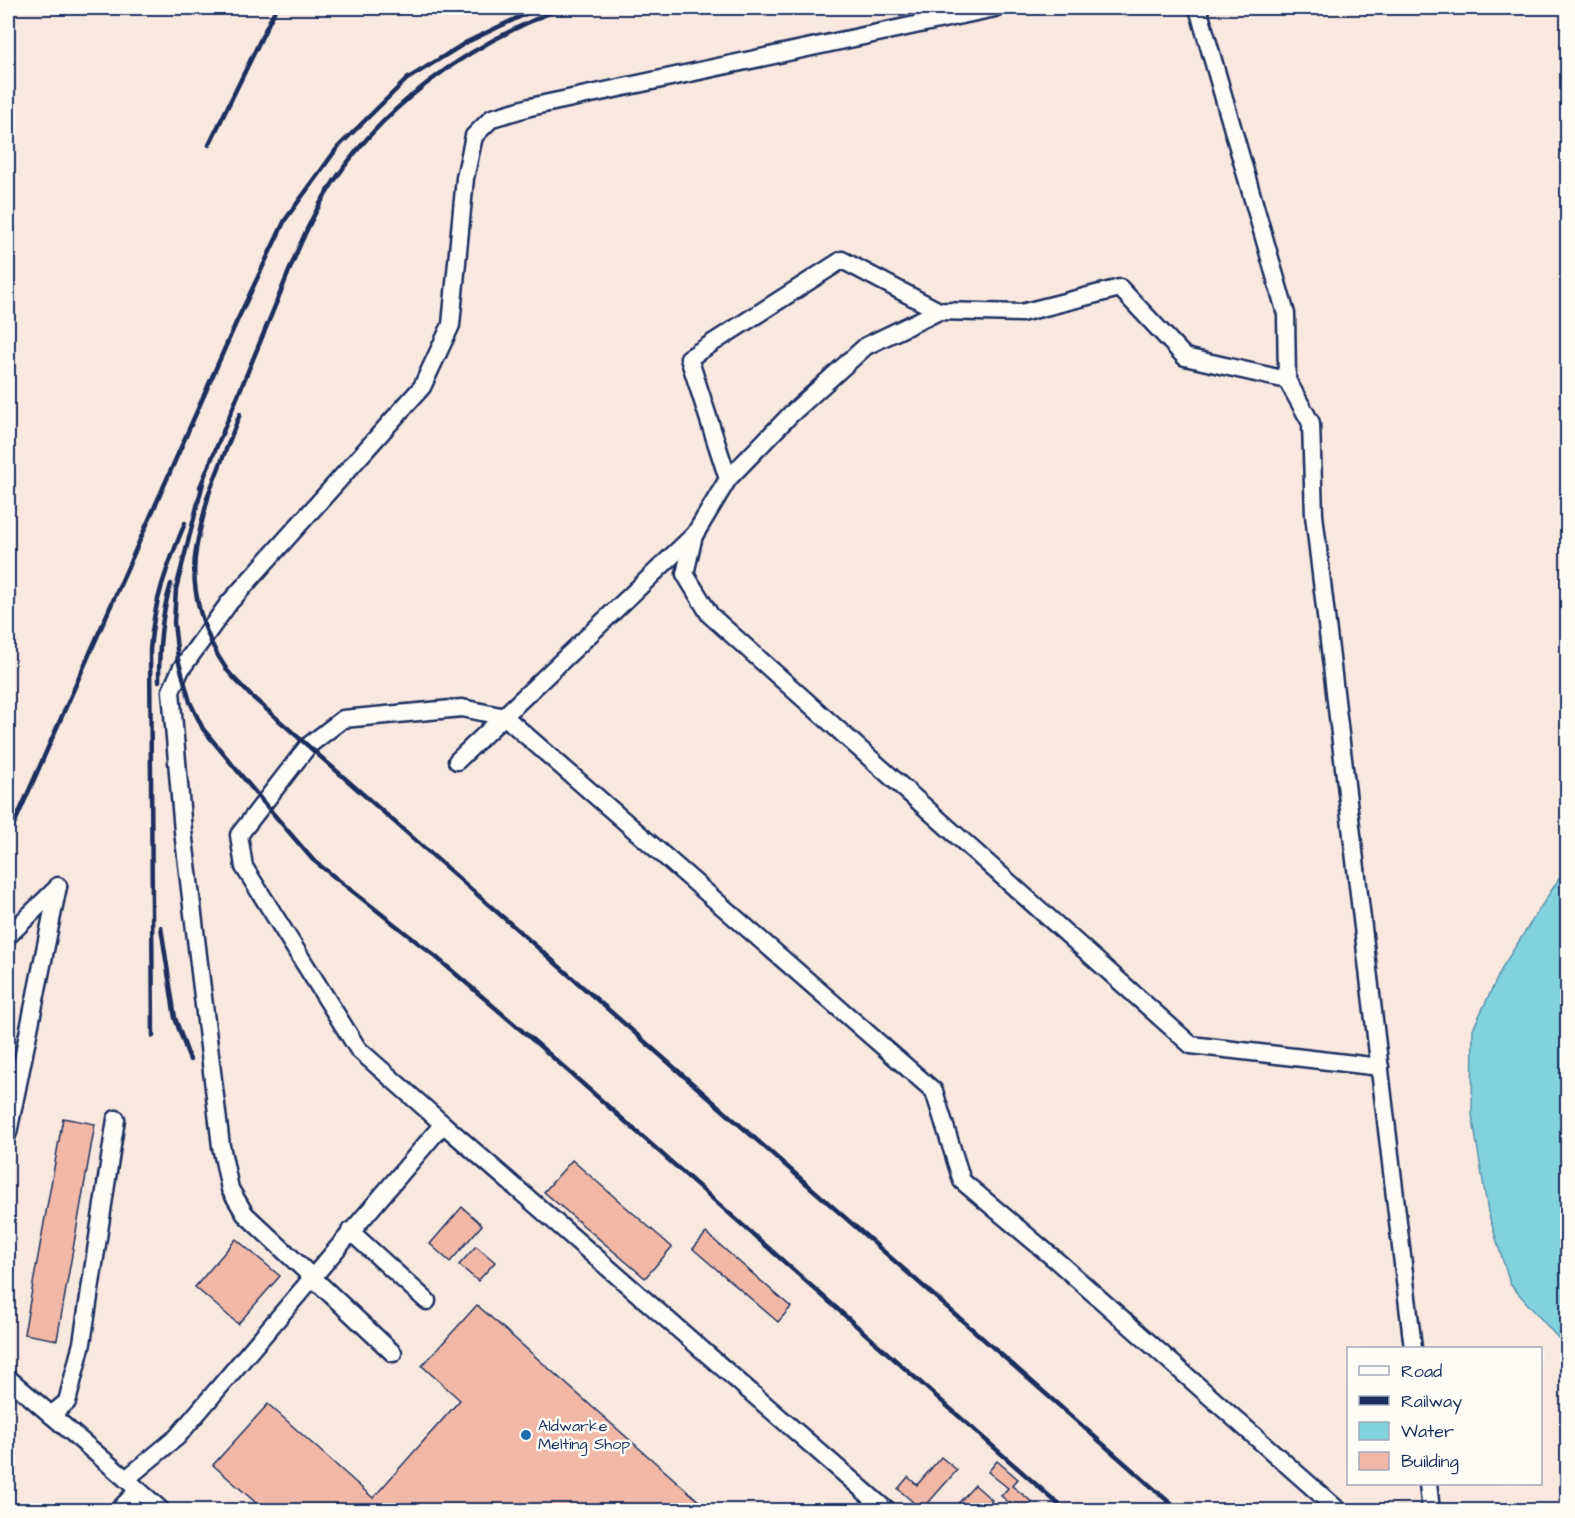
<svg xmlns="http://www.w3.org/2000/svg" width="1575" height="1518" font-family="'Architects Daughter',sans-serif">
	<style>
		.built { fill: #f9e8df; fill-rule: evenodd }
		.water { fill: #82d2de; stroke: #5991ab; stroke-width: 1.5 }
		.building { fill: #f1b8a7; stroke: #1b2f5e; stroke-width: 1.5 }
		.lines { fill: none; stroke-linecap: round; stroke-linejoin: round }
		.minor-casing { stroke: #1b2f5e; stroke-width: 21 }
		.minor { stroke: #fdfcf7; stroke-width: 16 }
		.rail { stroke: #1b2f5e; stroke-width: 4.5 }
		.poi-dot { fill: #1f6fb2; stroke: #fdfcf7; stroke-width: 2 }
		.labels { text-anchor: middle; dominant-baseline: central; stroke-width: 5; stroke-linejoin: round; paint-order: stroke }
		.poi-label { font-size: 16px; fill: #1b2f5e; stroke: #fdfcf7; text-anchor: start }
	</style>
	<rect width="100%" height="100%" fill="#fdfcf7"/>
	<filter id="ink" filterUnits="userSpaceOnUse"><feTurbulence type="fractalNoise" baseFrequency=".0167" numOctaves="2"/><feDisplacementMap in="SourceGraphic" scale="12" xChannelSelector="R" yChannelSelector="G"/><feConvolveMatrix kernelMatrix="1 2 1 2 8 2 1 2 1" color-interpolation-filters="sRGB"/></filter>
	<g filter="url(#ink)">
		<path class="built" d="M8,8H1567V1510H8ZM1348,1348H1540V1484H1348Z"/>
		<path class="water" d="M1567,866L1568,1077C1560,1109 1556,1138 1568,1170L1567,1348L1510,1284L1488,1212L1472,1114L1473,1029L1503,966Z"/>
		<g class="building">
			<path d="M63,1118L95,1124L57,1340L24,1334Z"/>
			<path d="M572,1160L672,1247L645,1278L544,1192Z"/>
			<path d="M462,1207L482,1225L450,1262L430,1244Z"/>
			<path d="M706,1233L791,1307L778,1322L693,1249Z"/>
			<path d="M236,1239L280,1276L238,1324L195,1287Z"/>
			<path d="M476,1246L495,1262L478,1281L459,1265Z"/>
			<path d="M477,1305L709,1510H264L213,1465L268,1404L373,1498L460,1400L422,1366Z"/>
			<path d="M941,1457L957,1470L922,1510L898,1489L908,1477L917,1485Z"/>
			<path d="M997,1461L1018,1479L1012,1486L1032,1502L1026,1510H1015L1017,1509L1001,1496L1008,1488L988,1472Z"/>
			<path d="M975,1485L992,1500L983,1510H952Z"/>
		</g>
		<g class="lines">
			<defs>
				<g id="minor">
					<path d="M1198,8L1286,314L1287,380"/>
					<path d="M728,479L790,415L866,346L939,311"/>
					<path d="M694,535L685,574L710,615L1191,1045L1380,1067"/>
					<path d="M457,761L695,534L728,479L689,358L842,260L939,311L1021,313L1120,288L1185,357L1287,380L1311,423L1314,515L1413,1348"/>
					<path d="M8,936L58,887"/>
					<path d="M443,1124L358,1049L244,867L239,835L308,746L343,719L462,708L505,717L934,1091L962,1181L1057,1261L1338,1510"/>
					<path d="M8,1133L58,886"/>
					<path d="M350,1231L427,1301"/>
					<path d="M393,1353L245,1214L230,1189L221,1146L183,831L171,691L181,669L229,603L422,387L451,325L465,178L474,136L492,118L530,107L995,8"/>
					<path d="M8,1378L126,1479L177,1437L443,1124L886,1510"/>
					<path d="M51,1415L67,1402L82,1343L116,1119"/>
					<path d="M126,1479L161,1510"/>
					<path d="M1428,1484L1431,1510"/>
					<path d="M119,1510L138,1490"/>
				</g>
			</defs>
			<use href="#minor" class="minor-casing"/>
			<use href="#minor" class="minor"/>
			<g class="rail">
				<path d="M209,145L276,8"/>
				<path d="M204,479L176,589L174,622L178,659L190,702L203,729L264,803L313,860L436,957L541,1047L1065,1510"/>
				<path d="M200,487C225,426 250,366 275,306C290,269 304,231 324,197C378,107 466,46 562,8"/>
				<path d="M210,490C205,510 199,530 196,550C189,589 204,637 227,670C233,678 242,686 249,694L1178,1510"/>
				<path d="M207,498L240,414"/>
				<path d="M159,681C159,647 161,616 171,584"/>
				<path d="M8,838L236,323L285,220L338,147L407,79L467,42L538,8"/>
				<path d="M161,927L175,1018L190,1060"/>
				<path d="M153,1036L150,650C154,600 166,569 185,523"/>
			</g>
		</g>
	</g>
	<circle class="poi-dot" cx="526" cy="1435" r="6"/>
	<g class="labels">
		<g class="poi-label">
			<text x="538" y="1426">Aldwarke<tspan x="538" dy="18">Melting Shop</tspan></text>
		</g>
	</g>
	<rect width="1575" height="1518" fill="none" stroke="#fdfcf7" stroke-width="30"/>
	<rect x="15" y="15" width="1545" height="1488" fill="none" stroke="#1b2f5e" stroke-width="2" filter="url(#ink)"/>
	<rect x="1347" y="1347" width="195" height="138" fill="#fdfcf7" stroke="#a3aaba" stroke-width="1.5"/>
	<rect x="1359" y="1366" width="30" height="9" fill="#fdfcf7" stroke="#a3aaba" stroke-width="1.5"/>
	<text x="1401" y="1377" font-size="18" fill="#1b2f5e">Road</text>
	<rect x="1359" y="1396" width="30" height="9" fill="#1b2f5e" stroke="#a3aaba" stroke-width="1.5"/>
	<text x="1401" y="1407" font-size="18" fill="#1b2f5e">Railway</text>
	<rect x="1359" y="1422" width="30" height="18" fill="#82d2de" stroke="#a3aaba" stroke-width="1.5"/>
	<text x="1401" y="1437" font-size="18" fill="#1b2f5e">Water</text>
	<rect x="1359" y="1452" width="30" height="18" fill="#f1b8a7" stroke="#a3aaba" stroke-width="1.5"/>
	<text x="1401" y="1467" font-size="18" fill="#1b2f5e">Building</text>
</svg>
